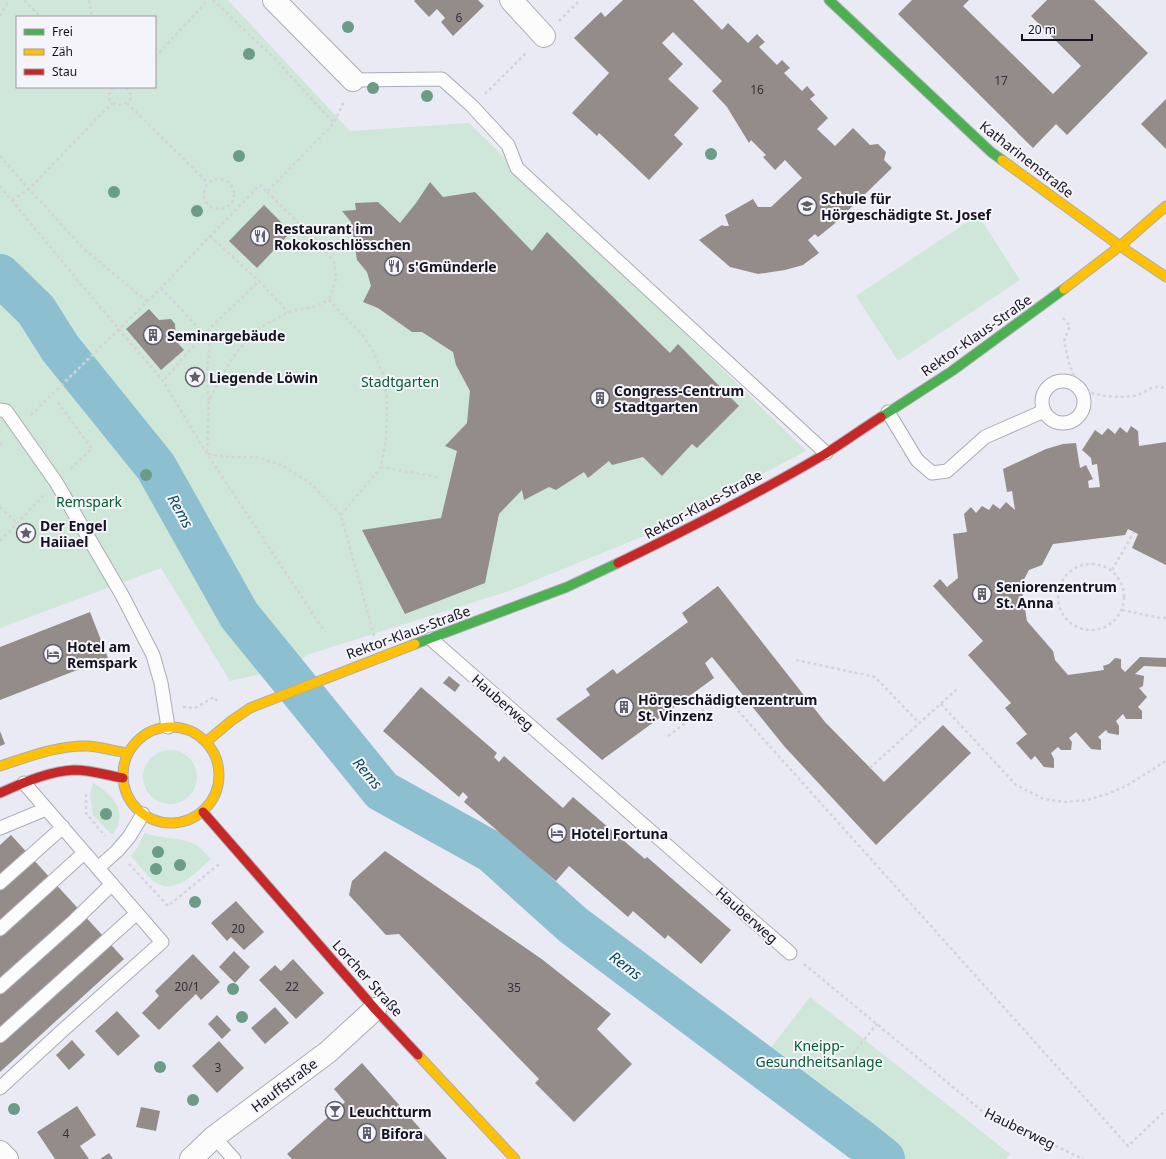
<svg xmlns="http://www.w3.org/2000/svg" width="1166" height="1159" font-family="'Noto Sans',sans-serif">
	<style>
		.green { fill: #cee7d9; fill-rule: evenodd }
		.water { fill: #8cbfcf }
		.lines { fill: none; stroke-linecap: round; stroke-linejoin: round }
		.river { stroke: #8cbfcf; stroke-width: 42 }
		.building { fill: #948c89 }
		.lane-casing { stroke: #acacb6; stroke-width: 15 }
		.street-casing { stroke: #acacb6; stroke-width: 24 }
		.fast-casing { stroke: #acacb6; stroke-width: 11 }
		.slow-casing { stroke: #acacb6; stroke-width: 11 }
		.jam-casing { stroke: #acacb6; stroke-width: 11 }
		.path { stroke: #d4d3d7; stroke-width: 2.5; stroke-dasharray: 3 3; stroke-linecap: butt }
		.lane { stroke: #fcfcfd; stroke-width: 13 }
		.street { stroke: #fcfcfd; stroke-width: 22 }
		.fast { stroke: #4caf50; stroke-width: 9 }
		.slow { stroke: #ffc107; stroke-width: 9 }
		.jam { stroke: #c62828; stroke-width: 9 }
		.tree { fill: #6b9c87 }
		.labels { text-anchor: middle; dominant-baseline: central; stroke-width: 4; stroke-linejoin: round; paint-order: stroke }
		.number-label { font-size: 12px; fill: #35313a }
		.street-label { font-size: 14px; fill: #15131f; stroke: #f5f4fb }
		.poi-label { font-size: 14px; font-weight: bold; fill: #15131f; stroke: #f5f4fb; text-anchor: start }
		.park-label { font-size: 14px; fill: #035d2e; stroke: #f5f4fb }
		.water-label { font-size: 15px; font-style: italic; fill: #074b58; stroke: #f5f4fb }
	</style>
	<rect width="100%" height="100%" fill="#eaeaf4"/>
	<g class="green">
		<path d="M0,0H228L350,131L469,123L806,451L644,536L509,591L310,654L285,669L230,681L161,568L0,628V300L10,312L21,285L0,263ZM17,17H155V87H17Z"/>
		<path d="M978,215L1020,280L898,361L856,296Z"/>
		<circle cx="170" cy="777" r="27"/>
		<path d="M93,783C113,794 130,814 112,835L93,815L90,794Z"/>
		<path d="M145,833C161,839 180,837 195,844C201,848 206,854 211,859C195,873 173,899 151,879C144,872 137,863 131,856L138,847L142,837Z"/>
		<path d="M810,997L1010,1154L1006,1159H894L763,1058Z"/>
	</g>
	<path class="water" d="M0,263L21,285L36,310L10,312L0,300Z"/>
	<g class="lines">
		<path class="river" d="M0,275L36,310L60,348L156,467L239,615L382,791L492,852L573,925L863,1142L884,1159"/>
	</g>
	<g class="building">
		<path d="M415,0H478L484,6L453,36L441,22L445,18L437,9L429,17L414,1Z"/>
		<path d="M623,0H693L722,30L728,23L748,43L757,34L765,42L759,47L777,65L782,60L790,68L784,73L802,91L807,86L815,95L810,99L828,118L817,129L835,146L853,128L870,145L878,144L886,152L884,160L892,168L833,225L818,237L815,234L808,240L819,253L803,265L785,270L758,274L730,267L699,240L722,225L724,226H729L725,215L753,199L758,207H771L802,178L785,160L775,170L763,157L766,155L751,140L749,143L727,107L712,91L722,81L673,32L662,43L683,64L668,79L699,108L674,135L683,144L649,180L599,133L597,136L572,113L609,73L574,38L601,12L605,17Z"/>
		<path d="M912,0H969L963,6L1053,94L1081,66L1031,16L1047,0H1094L1148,53L1067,135L1056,124L1033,148L898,14Z"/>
		<path d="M1166,99V149L1141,124Z"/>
		<path d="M430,182L443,197L475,192L532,251L547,232L670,353L678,344L739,406L697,448L692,444L662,476L643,457L612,465L609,461L588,478L584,472L556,490L549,487L524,500L522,490L499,514L485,583L405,614L362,530L441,518L457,451L445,446L467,423L470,391L456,365L453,352L422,332H412L378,308L363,302L371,286L367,272L357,260L351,222L342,211L356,210L355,203L378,202L400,223L416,203Z"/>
		<path d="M264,205L291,232L257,268L229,241Z"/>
		<path d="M149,309L159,320L171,319L175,324L176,341L184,350L161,370L126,329Z"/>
		<path d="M1131,426L1138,431L1139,446L1166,442V565L1132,548L1138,534L1128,529L1125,535L1053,544L1042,565L1029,570L1021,585L1027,621L1053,651L1055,660L1068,675L1104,670L1103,666L1109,664L1115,658L1121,659V668L1125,672L1140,657L1166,658V667L1144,666L1135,674L1144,676L1143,686L1139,688L1147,697L1138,707L1142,711V719H1126L1123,714L1116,721L1119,726V735L1108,733L1106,730L1098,737L1101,740V750L1091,749L1076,732L1069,738L1072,742L1071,750H1061L1058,747L1051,753L1054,759V768L1044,767L1035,756L1031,760L1016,743L1027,734L1005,708L1011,703L968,655L983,641L933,586L940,579L947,587L958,578L953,534L967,532L964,514L971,507L976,513L982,506L989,510L993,504L1000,509L1006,502L1015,510L1012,491L1007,492L1003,469L1046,449L1063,444L1076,443L1080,468L1086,465L1093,479L1088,481L1089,488L1100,487L1097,464L1092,465L1091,458L1082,450L1095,430L1102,435L1108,428L1115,434L1120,427L1127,433Z"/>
		<path d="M718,586L825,722L884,782L943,725L971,753L876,845L784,746L712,657L705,663L714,678L602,760L556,719L590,695L586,689L613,669L617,674L688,622L682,613Z"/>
		<path d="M90,612L108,658L0,700V647Z"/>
		<path d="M449,676L460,685L455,692L443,683Z"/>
		<path d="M421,687L497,753L494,757L499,762L504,756L563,808L573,797L645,859L647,857L731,930L701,964L668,935L665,939L633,911L628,917L569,866L556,881L464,802L468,797L463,792L459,797L383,731Z"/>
		<path d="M0,731L5,744L0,746Z"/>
		<path d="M11,835L124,959L0,1072V845Z"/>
		<path d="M385,851L543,960L611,1014L597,1029L632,1064L574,1122L535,1083L539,1079L399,934L386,935L349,895L352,881Z"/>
		<path d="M236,901L264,932L244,950L231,937L227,941L211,923Z"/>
		<path d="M234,951L250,967L235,983L219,967Z"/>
		<path d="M193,954L220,982L201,1000L196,994L159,1030L142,1013L159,996L155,991Z"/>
		<path d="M293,959L324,993L296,1019L259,980L275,965L281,971Z"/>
		<path d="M275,1007L289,1023L265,1044L251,1028Z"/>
		<path d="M117,1011L140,1036L118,1056L95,1031Z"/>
		<path d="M217,1015L231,1030L222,1039L208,1024Z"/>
		<path d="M72,1040L85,1055L69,1070L56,1055Z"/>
		<path d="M219,1041L244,1068L217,1093L192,1066Z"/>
		<path d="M362,1063L447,1159H292L287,1154L345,1102L334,1089Z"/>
		<path d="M77,1106L96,1135L80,1146L89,1159H55L37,1132Z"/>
		<path d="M141,1107L160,1111L156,1131L136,1127Z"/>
		<path d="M109,1153L113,1159H100Z"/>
	</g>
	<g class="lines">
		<defs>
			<g id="lane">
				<path d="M353,80L442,79L472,106L508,145L517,168L826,453"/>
				<circle cx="1063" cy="402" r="21"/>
				<path d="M0,410L6,411L56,482L122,595L153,655L161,683L168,727"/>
				<path d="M888,412L917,460L932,473L947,471L985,437L1044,411"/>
				<path d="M431,639L790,953"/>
				<path d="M0,828L46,809"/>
				<path d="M98,868L117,851L129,837L143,814"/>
				<path d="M0,883L63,827"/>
				<path d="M0,929L84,853"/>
				<path d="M0,987L75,920L112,884"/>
				<path d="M0,1036L137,913"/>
				<path d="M0,1088L63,1030L162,942L24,783"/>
				<path d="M214,1137L234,1159"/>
			</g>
			<g id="street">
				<path d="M274,0L353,80"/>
				<path d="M511,0L544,36"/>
				<path d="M0,1152L7,1159"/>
				<path d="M191,1159L214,1137L328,1052L375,1009"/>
			</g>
			<g id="fast">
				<path d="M829,0L991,152L1002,160"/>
				<path d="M881,417L952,371L1064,289"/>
				<path d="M415,644L567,587L618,563"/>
			</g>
			<g id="slow">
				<path d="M1002,160L1120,246L1166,277"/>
				<path d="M1064,289L1120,246L1166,206"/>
				<circle cx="171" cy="775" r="48"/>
				<path d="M206,742L231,721L250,708L415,644"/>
				<path d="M0,766C28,757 58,745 88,746C101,747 115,751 128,753"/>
				<path d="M418,1055L515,1159"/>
			</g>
			<g id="jam">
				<path d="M618,563C688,529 759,493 825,454C844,442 862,429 881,417"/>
				<path d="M0,793C23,783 49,771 74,770C90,770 107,775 123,778"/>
				<path d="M203,812L375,1009L418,1055"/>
			</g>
		</defs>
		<use href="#lane" class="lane-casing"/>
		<use href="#street" class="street-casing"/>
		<use href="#fast" class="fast-casing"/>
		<use href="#slow" class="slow-casing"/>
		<use href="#jam" class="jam-casing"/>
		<g class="path">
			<path d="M24,0L41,17"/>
			<path d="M89,0L92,17"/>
			<path d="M213,0L275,59L334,123"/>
			<path d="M0,16L9,0"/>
			<path d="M559,21L580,0"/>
			<path d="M155,57L208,0"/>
			<path d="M113,87C95,112 146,109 126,87"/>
			<path d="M485,94L527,52"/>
			<path d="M127,103L208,183"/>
			<path d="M0,156L29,189L84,249L148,302"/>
			<circle cx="219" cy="194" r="15"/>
			<path d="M0,186L79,282L163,381L207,454L325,632"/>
			<path d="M267,192L316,240L334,262L336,279L329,300"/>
			<path d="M12,200L29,189L112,103"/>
			<path d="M210,236L259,281L288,312"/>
			<path d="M161,288L204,334L163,381"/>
			<path d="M1063,318L1070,326L1064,341L1069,363L1079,389C1099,396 1113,398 1134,396C1146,394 1152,382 1166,389"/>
			<path d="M209,400L206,377L210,346L204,334L259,281"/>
			<path d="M58,402L92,449L70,469"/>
			<path d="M31,415L161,288L210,236L260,185L267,192L334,123L344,101"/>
			<path d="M0,445L4,441"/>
			<path d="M381,467L437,477"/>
			<path d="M0,507L17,523"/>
			<path d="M341,515L381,467L386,439L387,400L383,374L373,351L363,336L329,300L316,306L288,312L258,329L239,349L222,375L209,400L207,454L229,457H257L282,465L311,484L341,515L374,636"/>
			<path d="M0,541L44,495"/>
			<circle cx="1091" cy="597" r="33"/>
			<path d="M1112,570L1134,532"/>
			<path d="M1122,610L1160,618H1166"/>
			<path d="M796,660L875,677L919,723"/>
			<path d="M941,704L1016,785L1044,799L1064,802L1087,800L1107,794L1126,786L1166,761"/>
			<path d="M183,707L195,708L214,697L218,703"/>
			<path d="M668,736L712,703L732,704L1128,1146L1166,1110"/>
			<path d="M870,768L957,689"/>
			<path d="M86,794V813L105,836"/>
			<path d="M129,864L168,906L219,864"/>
			<path d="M804,964L982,1111L1083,1159"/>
			<path d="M849,1058L877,1024"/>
		</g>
		<use href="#lane" class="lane"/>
		<use href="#street" class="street"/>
		<use href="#fast" class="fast"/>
		<use href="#slow" class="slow"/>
		<use href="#jam" class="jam"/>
	</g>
	<g class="tree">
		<circle cx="348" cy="27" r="6"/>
		<circle cx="249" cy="54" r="6"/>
		<circle cx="373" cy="88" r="6"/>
		<circle cx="427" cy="96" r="6"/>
		<circle cx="711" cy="154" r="6"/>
		<circle cx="239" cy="156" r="6"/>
		<circle cx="114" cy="192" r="6"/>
		<circle cx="197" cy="211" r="6"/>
		<circle cx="146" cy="475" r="6"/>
		<circle cx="106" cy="814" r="6"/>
		<circle cx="158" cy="852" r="6"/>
		<circle cx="180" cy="865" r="6"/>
		<circle cx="156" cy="869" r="6"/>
		<circle cx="195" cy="902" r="6"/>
		<circle cx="233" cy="989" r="6"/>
		<circle cx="242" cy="1017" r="6"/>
		<circle cx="160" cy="1067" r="6"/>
		<circle cx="193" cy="1100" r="6"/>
		<circle cx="14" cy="1109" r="6"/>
	</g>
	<defs>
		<symbol id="school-ring" viewBox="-11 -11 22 22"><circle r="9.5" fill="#f5f4fb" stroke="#605e6a" stroke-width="1.5"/><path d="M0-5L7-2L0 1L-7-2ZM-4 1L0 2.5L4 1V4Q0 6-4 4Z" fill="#605e6a"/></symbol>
		<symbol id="restaurant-ring" viewBox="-11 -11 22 22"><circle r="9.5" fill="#f5f4fb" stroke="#605e6a" stroke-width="1.5"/><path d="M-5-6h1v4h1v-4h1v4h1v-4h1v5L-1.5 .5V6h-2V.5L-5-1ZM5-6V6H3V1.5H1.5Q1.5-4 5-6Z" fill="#605e6a"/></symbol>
		<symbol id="building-ring" viewBox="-11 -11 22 22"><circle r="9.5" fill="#f5f4fb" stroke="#605e6a" stroke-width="1.5"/><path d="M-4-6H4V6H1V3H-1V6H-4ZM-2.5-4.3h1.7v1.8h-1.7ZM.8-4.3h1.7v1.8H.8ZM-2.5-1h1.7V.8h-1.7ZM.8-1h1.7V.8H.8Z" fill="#605e6a"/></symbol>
		<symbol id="sight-ring" viewBox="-11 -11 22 22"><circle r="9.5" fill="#f5f4fb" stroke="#605e6a" stroke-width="1.5"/><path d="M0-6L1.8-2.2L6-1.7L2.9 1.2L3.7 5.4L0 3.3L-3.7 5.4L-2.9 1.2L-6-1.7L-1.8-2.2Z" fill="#605e6a"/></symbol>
		<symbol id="hotel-ring" viewBox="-11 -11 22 22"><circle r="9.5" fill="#f5f4fb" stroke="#605e6a" stroke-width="1.5"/><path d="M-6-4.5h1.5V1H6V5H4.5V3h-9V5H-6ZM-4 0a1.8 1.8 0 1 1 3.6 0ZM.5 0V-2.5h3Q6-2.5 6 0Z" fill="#605e6a"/></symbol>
		<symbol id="bar-ring" viewBox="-11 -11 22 22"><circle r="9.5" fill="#f5f4fb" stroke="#605e6a" stroke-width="1.5"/><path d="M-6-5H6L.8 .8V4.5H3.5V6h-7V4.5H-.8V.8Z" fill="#605e6a"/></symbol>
	</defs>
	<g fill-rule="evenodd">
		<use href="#school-ring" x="796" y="195" width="22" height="22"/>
		<use href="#restaurant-ring" x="249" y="225" width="22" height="22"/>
		<use href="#restaurant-ring" x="383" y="255" width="22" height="22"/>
		<use href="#building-ring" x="142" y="324" width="22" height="22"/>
		<use href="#sight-ring" x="184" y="366" width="22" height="22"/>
		<use href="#building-ring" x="589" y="387" width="22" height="22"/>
		<use href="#sight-ring" x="15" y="522" width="22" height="22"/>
		<use href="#building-ring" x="971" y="583" width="22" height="22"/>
		<use href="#hotel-ring" x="42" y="643" width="22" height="22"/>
		<use href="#building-ring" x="613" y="696" width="22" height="22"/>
		<use href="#hotel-ring" x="546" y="822" width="22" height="22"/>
		<use href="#bar-ring" x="324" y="1100" width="22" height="22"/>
		<use href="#building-ring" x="356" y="1122" width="22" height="22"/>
	</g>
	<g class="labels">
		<g class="number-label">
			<text x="459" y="17">6</text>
			<text x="1001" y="80">17</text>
			<text x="757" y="89">16</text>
			<text x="238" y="928">20</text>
			<text x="187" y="986">20/1</text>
			<text x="292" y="986">22</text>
			<text x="514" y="987">35</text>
			<text x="218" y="1067">3</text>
			<text x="66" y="1133">4</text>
		</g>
		<g class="street-label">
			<text transform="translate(1027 159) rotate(38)">Katharinenstraße</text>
			<text transform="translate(976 335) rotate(-35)">Rektor-Klaus-Straße</text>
			<text transform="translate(703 504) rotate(-28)">Rektor-Klaus-Straße</text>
			<text transform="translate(408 632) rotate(-20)">Rektor-Klaus-Straße</text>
			<text transform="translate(503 702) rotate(41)">Hauberweg</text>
			<text transform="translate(747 915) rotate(41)">Hauberweg</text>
			<text transform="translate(368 978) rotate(48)">Lorcher Straße</text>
			<text transform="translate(284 1085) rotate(-37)">Hauffstraße</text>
			<text transform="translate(1020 1128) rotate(26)">Hauberweg</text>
		</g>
		<g class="poi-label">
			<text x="821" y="198">Schule für<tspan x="821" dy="16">Hörgeschädigte St. Josef</tspan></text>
			<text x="274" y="228">Restaurant im<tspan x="274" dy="16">Rokokoschlösschen</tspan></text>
			<text x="408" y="266">s'Gmünderle</text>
			<text x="167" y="335">Seminargebäude</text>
			<text x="209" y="377">Liegende Löwin</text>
			<text x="614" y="390">Congress-Centrum<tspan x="614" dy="16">Stadtgarten</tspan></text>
			<text x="40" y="525">Der Engel<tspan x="40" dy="16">Haiiael</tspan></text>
			<text x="996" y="586">Seniorenzentrum<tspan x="996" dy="16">St. Anna</tspan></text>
			<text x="67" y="646">Hotel am<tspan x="67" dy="16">Remspark</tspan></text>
			<text x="638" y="699">Hörgeschädigtenzentrum<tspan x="638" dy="16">St. Vinzenz</tspan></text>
			<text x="571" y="833">Hotel Fortuna</text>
			<text x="349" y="1111">Leuchtturm</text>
			<text x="381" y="1133">Bifora</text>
		</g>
		<g class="park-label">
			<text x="400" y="381">Stadtgarten</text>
			<text x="89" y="501">Remspark</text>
			<text x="819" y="1045">Kneipp-<tspan x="819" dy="16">Gesundheitsanlage</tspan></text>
		</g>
		<g class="water-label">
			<text transform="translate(181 511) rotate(61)">Rems</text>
			<text transform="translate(368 773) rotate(50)">Rems</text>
			<text transform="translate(626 965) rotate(37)">Rems</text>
		</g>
	</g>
	<rect x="16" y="16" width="140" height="72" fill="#f5f4fb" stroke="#9b9aa3"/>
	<rect x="24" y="29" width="20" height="6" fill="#4caf50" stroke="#9b9aa3"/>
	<text x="52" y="36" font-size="12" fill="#15131f">Frei</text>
	<rect x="24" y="49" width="20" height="6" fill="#ffc107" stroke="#9b9aa3"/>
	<text x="52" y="56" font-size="12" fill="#15131f">Zäh</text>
	<rect x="24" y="69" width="20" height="6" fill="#c62828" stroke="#9b9aa3"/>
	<text x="52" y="76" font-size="12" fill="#15131f">Stau</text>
	<path d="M1022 34v6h70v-6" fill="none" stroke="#15131f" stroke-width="2"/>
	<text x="1028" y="34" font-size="12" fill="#15131f" stroke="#f5f4fb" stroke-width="3" paint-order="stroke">20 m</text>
</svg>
